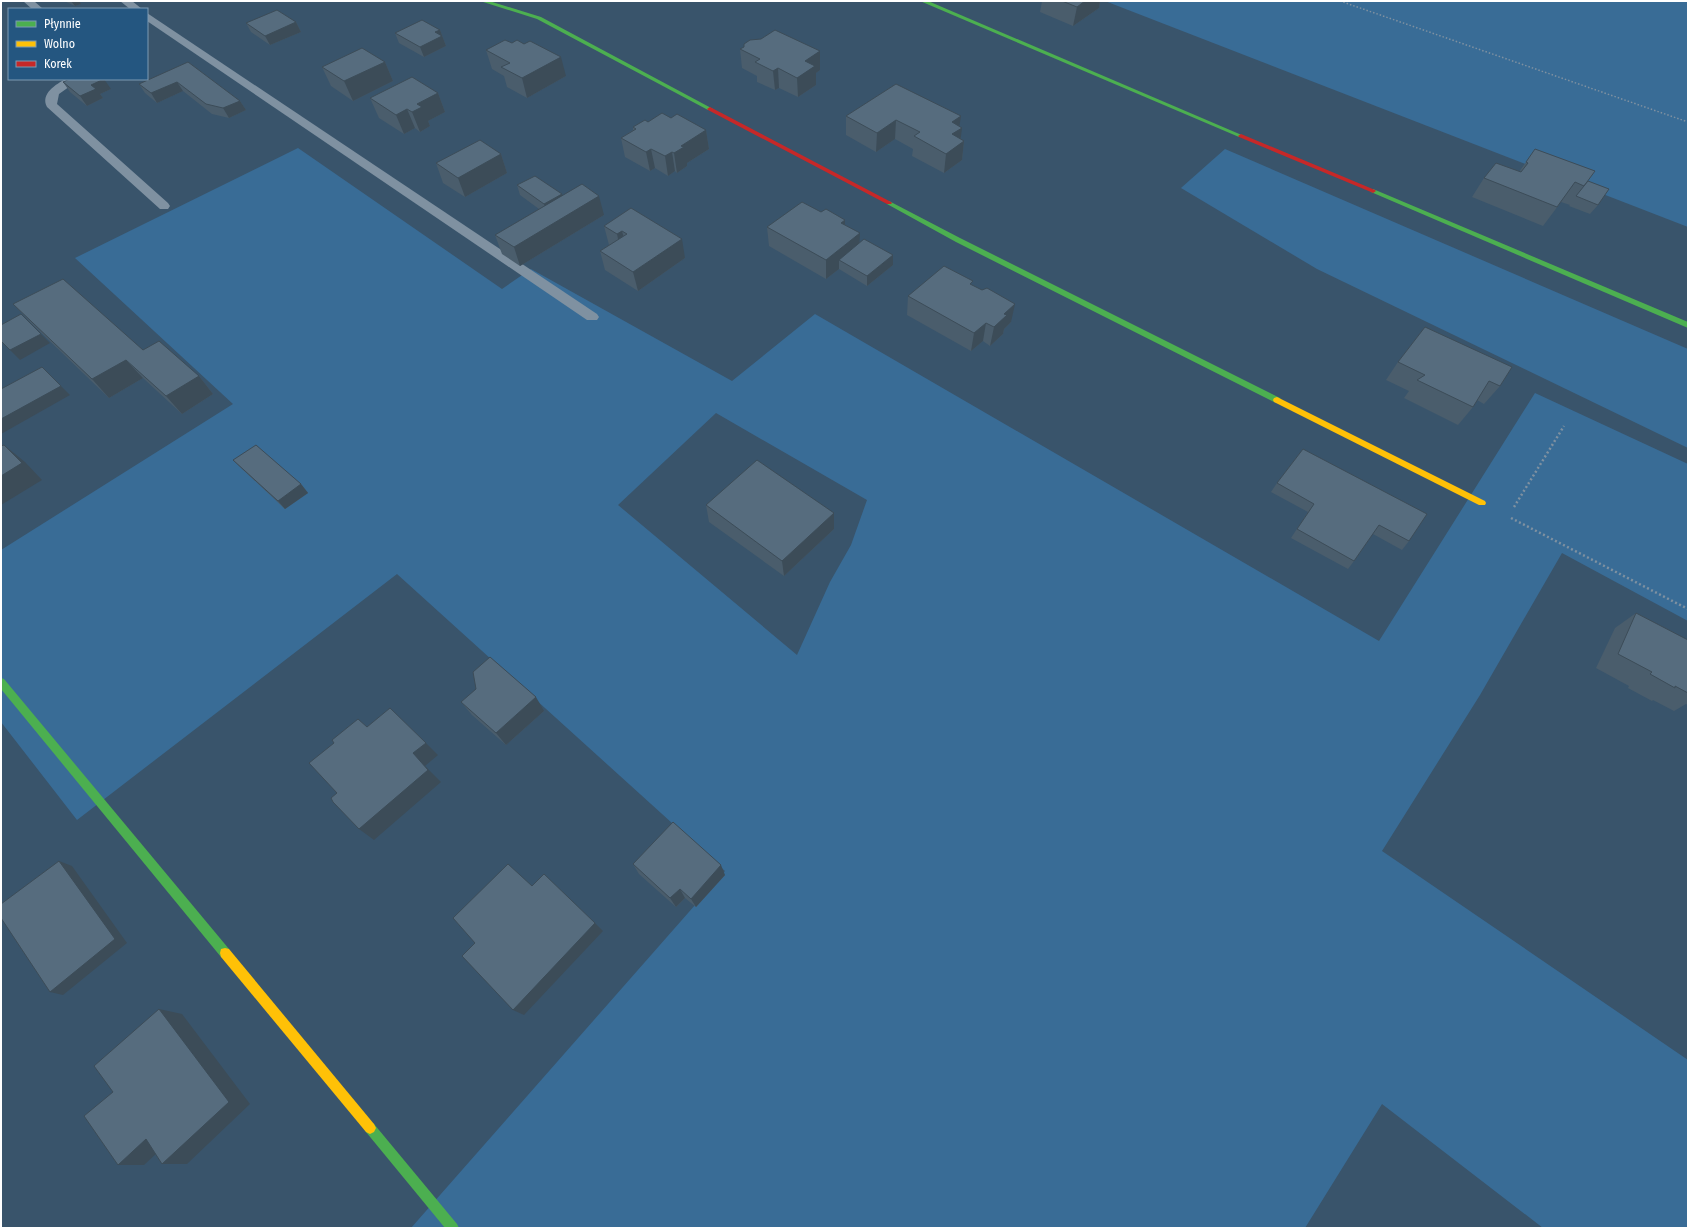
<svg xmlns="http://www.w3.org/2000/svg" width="1689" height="1229" font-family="'Fira Sans Condensed',sans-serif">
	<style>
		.green { fill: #396c96; fill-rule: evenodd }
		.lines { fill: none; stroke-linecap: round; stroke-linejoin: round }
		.path-far1 { stroke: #7f91a1; stroke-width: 1.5; stroke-dasharray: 1.5 2; stroke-linecap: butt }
		.path { stroke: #7f91a1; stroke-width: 2.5; stroke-dasharray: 2 2.5; stroke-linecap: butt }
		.lane { fill: #7f91a1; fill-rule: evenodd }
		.fast { fill: #4caf50; fill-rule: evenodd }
		.slow { fill: #ffc107; fill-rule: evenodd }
		.jam { fill: #c62828; fill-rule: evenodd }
		.wall { fill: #4a5d6c }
		.shaded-wall { fill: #3c4c58 }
		.building { fill: #566c7e; stroke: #3c4c58 }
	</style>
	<rect width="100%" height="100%" fill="#39546b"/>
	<g class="green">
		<path d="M1105,1H1688V227Z"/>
		<path d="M298,148L502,289L531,269L732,381L815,314L1379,641L1535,393L1688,464V621L1562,553L1480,695L1382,851L1688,1060V1228H1543L1382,1104L1305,1228H411L725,871L397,574L77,820L1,722V550L233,404L75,258ZM716,413L867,500L851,545L830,582L797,655L618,505Z"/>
		<path d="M1225,149L1688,349V448L1317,269L1181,188Z"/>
	</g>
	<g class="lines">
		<path class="path-far1" d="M1340,1L1688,122"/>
		<g class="path">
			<path d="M1514,507L1564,426"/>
			<path d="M1511,518L1688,609"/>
		</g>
		<g class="lane">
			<path d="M23,1H34L43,9H32Z"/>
			<path d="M120,1H132L142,9H130Z"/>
			<path d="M147,13L597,314L599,317L597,320H587L147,21Z"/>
			<path d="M66,79H80L59,94L57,104L168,203L170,206L168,209H160L47,107C40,94 56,84 66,79Z"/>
		</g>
		<g class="fast">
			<path d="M480,1H489L541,17L713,109L708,110L537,19Z"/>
			<path d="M920,1H928L1244,136L1239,137Z"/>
			<path d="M1373,189L1688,322V328L1371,192L1370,191Z"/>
			<path d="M889,201L960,238L1280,398L1281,400L1277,403L1274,402L956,242L887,204V202Z"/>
			<path d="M1,678L4,679L229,949L230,953L229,957L225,958L221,957L1,689Z"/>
			<path d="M370,1122L374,1124L457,1224L459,1228H445L366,1132L364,1128L366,1124Z"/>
		</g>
		<g class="slow">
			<path d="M1277,397L1485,501L1486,503L1485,505H1479L1274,402L1273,400L1274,398Z"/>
			<path d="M225,948L229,949L374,1124L376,1128L374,1132L370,1134L366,1132L221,957L220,953L221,949Z"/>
		</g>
		<g class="jam">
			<path d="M710,107L891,202L892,203L891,204H887L708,110L707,109Z"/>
			<path d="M1241,134L1375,190L1376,191L1373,193L1371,192L1239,137L1238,136Z"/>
		</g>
	</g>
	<g class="wall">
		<path d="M64,1H79L81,4L75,6Z"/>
		<path d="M1042,1H1100L1099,8L1073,26L1040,12Z"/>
		<path d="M296,22L301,32L270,45L251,32L246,23Z"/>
		<path d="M440,30L446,46L424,57L399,43L395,33Z"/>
		<path d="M740,49L820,70L816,73V85L798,97L779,88L775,90L757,82V76L742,68Z"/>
		<path d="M486,50L566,76L527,98L507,87L504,76L492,69Z"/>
		<path d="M188,62L240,101L246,110L229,118L212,114L183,91L157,103L145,93L139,84Z"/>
		<path d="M385,62L393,81L353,101L331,86L322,67Z"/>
		<path d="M63,82L111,89L100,94L103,98L87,106L70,92Z"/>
		<path d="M896,84L960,126L961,139L964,141L962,160L944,173L912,156L913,149L895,139L876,152L846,135V116Z"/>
		<path d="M438,93L445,112L428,121L430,126L420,132L415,128L404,134L379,118L370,98Z"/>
		<path d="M648,122L706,130L709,149L687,163V166L677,173L675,171L668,176L655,168L650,171L625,157L621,138L633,130V127Z"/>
		<path d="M501,154L507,173L465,197L443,183L436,163Z"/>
		<path d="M1526,162L1588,181L1598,205L1590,214L1569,206L1570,205L1561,202L1543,226L1472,197L1484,178L1519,172Z"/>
		<path d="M517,185L562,196L604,215L520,266L502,254L495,235L539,209L520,195Z"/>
		<path d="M631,208L685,258L638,291L605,270L600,251L609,245L604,226Z"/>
		<path d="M821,212L845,220V225L860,243L893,255V265L867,286L839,269L826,279L769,246L767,227Z"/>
		<path d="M972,285L1011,322L1004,329L1003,334L990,346L983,341L971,351L907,315L908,296Z"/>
		<path d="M13,304L143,350L199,376L213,394L182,414L143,378L109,398L31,323Z"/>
		<path d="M1425,327L1500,386L1484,404L1477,400L1473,407L1458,425L1404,398L1409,391L1386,380L1398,362Z"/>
		<path d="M1303,449L1409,541L1402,550L1373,534L1354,561L1348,569L1291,538L1308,512L1271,492L1277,483Z"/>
		<path d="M233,460L301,484L308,493L285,509L241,468Z"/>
		<path d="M706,505L834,513V529L784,576L709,522Z"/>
		<path d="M1636,613L1688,640V705L1686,704L1674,711L1653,700L1652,701L1628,688L1629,686L1596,668L1615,628Z"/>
		<path d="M461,702L544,711L506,745L472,715Z"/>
		<path d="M633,864L725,875L696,907L685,898L676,907L639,874Z"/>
	</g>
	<g class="shaded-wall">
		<path d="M71,1H79L81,4L75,6Z"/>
		<path d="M1085,1H1100L1099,8L1073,26L1077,7Z"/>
		<path d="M296,22L301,32L270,45L265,36Z"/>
		<path d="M440,30L446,46L424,57L420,47L435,32Z"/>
		<path d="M820,51V70L816,73V85L798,97L797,78L805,61Z"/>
		<path d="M561,57L566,76L527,98L522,78Z"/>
		<path d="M385,62L393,81L353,101L344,81Z"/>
		<path d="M778,68L779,88L775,90L773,71Z"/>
		<path d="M104,79L111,89L100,94L103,98L87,106L80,96L91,85Z"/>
		<path d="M177,82L183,91L157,103L151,93Z"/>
		<path d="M438,93L445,112L428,121L430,126L420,132L412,112L417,104Z"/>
		<path d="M240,101L246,110L229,118L223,108Z"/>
		<path d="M407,109L415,128L404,134L396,115Z"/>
		<path d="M961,116L959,129L962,128L960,144L964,141L962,160L944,173L946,154L952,122Z"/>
		<path d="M896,120L895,139L876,152L877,133Z"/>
		<path d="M706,130L709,149L687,163V166L677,173L674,153L681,146Z"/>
		<path d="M651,149L655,168L650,171L646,152Z"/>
		<path d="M672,152L675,171L668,176L665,156Z"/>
		<path d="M501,154L507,173L465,197L458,178Z"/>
		<path d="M562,194L564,204L547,214L544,204Z"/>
		<path d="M599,196L604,215L520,266L514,247Z"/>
		<path d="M845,220V239L841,223Z"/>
		<path d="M622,231L627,250L621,253L617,234Z"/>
		<path d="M860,233L859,252L839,260V269L826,279V260Z"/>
		<path d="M682,239L685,258L638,291L633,272Z"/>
		<path d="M893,255V265L867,286V276Z"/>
		<path d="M1015,304L1011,322L1004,329L1003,334L990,346L994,327L1004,314Z"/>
		<path d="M986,323L983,341L971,351L974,333Z"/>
		<path d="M41,334L50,343L20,360L10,350Z"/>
		<path d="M126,360L143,378L109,398L92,379Z"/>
		<path d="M199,376L213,394L182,414L166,396Z"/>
		<path d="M61,386L70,395L1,434V419Z"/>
		<path d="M4,445L25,462L42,480L1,505V476Z"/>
		<path d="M301,484L308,493L285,509L278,501Z"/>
		<path d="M834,513V529L784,576L782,561Z"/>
		<path d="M536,697L544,711L506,745L496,733Z"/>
		<path d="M426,743L438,755L425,766L441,782L374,840L359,829L413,753Z"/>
		<path d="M59,861L72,866L127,943L63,995L50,992Z"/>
		<path d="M721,865L725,875L696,907L691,899Z"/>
		<path d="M680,889L685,898L676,907L670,898Z"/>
		<path d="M595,923L603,931L524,1015L513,1010Z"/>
		<path d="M159,1009L182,1014L250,1104L187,1164H162Z"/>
		<path d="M146,1139L171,1140L144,1165H118Z"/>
	</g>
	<g class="building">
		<path d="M1062,1H1085L1077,7Z"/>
		<path d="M277,10L296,22L265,36L246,23Z"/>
		<path d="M422,20L440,30L435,32L442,36L420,47L395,33Z"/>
		<path d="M775,30L820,51L805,61L815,66L797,78L778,68L773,71L755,62L760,59L740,49L744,47V44L750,40L761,39Z"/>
		<path d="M505,40L512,43L517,40L524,44L530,41L561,57L522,78L501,67L510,63L486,50Z"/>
		<path d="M362,48L385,62L344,81L322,67Z"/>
		<path d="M188,62L240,101L223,108L206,104L177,82L151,93L139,84Z"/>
		<path d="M412,77L438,93L417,104L422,107L412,112L407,109L396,115L370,98Z"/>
		<path d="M70,79H104L91,85L96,89L80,96L63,82Z"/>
		<path d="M896,84L961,116L952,122L962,128L952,134L964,141L946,154L914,136L920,132L896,120L877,133L846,116Z"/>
		<path d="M662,113L671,118L677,114L706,130L681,146L684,147L674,153L672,152L665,156L651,149L646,152L621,138L636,129L633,127L645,120L648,122Z"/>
		<path d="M480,140L501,154L458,178L436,163Z"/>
		<path d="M1535,149L1595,171L1584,186L1575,182L1557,207L1484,178L1496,163L1521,172L1528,163L1526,162Z"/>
		<path d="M535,176L562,194L544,204L517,185Z"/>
		<path d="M1588,181L1609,189L1598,205L1576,196Z"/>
		<path d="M582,184L599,196L514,247L495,235Z"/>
		<path d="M802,202L821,212L826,209L845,220L841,223L860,233L826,260L767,227Z"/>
		<path d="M631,208L682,239L633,272L600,251L627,234L622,231L617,234L604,226Z"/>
		<path d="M864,239L893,255L867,276L839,260Z"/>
		<path d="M944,266L973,281L970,284L982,290L987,288L1015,304L1004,314L1007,315L994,327L986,323L974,333L908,296Z"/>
		<path d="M63,279L143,350L159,341L199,376L166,396L126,360L92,379L13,304Z"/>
		<path d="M21,314L41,334L10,350L1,341V325Z"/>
		<path d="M1425,327L1512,367L1500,386L1489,381L1473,407L1417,380L1425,375L1398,362Z"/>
		<path d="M42,367L61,386L1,419V389Z"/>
		<path d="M4,445L22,463L1,476V446Z"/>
		<path d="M256,445L301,484L278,501L233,460Z"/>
		<path d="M1303,449L1427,514L1409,541L1379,525L1354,561L1297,529L1314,504L1277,483Z"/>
		<path d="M757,460L834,513L782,561L706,505Z"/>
		<path d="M1636,613L1688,640V693L1675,686V688L1650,674L1652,672L1618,654Z"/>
		<path d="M490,657L536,697L496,733L461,702L476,689L473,672Z"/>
		<path d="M390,708L426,743L413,753L428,770L359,829L333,802L331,798L337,793L309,763L334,743L332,740L358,719L367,727Z"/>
		<path d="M673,822L721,865L691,899L680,889L670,898L633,864Z"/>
		<path d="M59,861L115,939L50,992L1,918V904Z"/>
		<path d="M508,864L532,886L544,874L595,923L513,1010L462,956L475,943L453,918Z"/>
		<path d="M159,1009L229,1102L162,1164L146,1139L118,1165L84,1116L113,1092L94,1066Z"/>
	</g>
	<rect width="1689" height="1229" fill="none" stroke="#ffffff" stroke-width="4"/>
	<rect x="8" y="8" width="140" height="72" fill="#245680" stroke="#7c9ab3"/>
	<rect x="16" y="21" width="20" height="6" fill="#4caf50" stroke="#7c9ab3"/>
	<text x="44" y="28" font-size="12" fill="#ffffff">Płynnie</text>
	<rect x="16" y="41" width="20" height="6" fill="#ffc107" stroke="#7c9ab3"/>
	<text x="44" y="48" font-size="12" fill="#ffffff">Wolno</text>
	<rect x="16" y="61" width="20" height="6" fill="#c62828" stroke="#7c9ab3"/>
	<text x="44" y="68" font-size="12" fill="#ffffff">Korek</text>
</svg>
